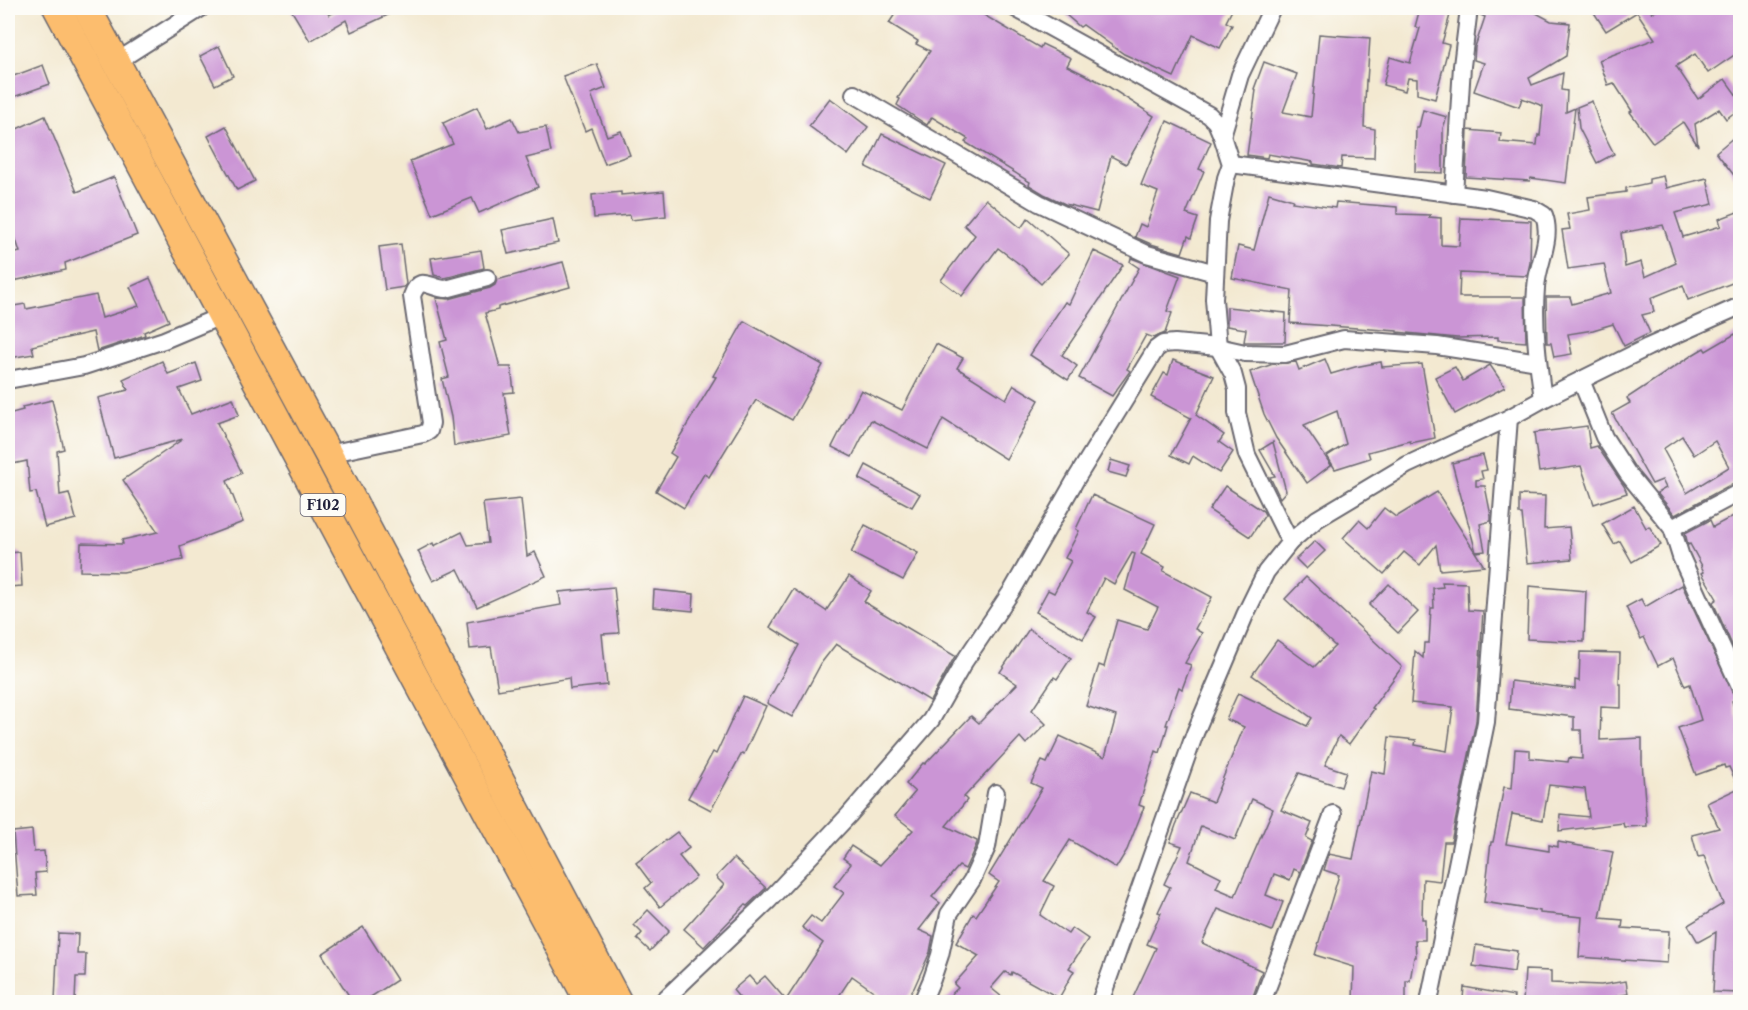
<svg xmlns="http://www.w3.org/2000/svg" width="1748" height="1010" font-family="'Libre Caslon Text',serif">
	<style>
		.building { fill: #cb95d5; fill-rule: evenodd }
		.lines { fill: none; stroke-linecap: round; stroke-linejoin: round }
		.street-casing { stroke: #6b6870; stroke-width: 20 }
		.primary-casing { stroke: #6b6870; stroke-width: 30 }
		.street { stroke: #fff; stroke-width: 16 }
		.primary { stroke: #fcbd6e; stroke-width: 27 }
		.labels { text-anchor: middle; dominant-baseline: central; stroke-width: 4.5; stroke-linejoin: round; paint-order: stroke }
		.shield { fill: #fdfcf7; stroke: #646373; stroke-width: 1.5 }
		.shield-label { font-size: 14px; font-weight: bold; fill: #22223b }
	</style>
	<rect width="100%" height="100%" fill="#fdfcf7"/>
	<filter id="ink" filterUnits="userSpaceOnUse"><feTurbulence type="fractalNoise" baseFrequency=".0167" numOctaves="2"/><feDisplacementMap in="SourceGraphic" scale="12" xChannelSelector="R" yChannelSelector="G"/><feConvolveMatrix kernelMatrix="1 2 1 2 8 2 1 2 1" color-interpolation-filters="sRGB"/></filter>
	<filter id="wash" filterUnits="userSpaceOnUse"><feTurbulence type="fractalNoise" baseFrequency=".008" numOctaves="4" result="noise"/><feDisplacementMap in="SourceGraphic" scale="24" xChannelSelector="R" yChannelSelector="G"/><feGaussianBlur stdDeviation="1.35" result="paint"/><feColorMatrix in="noise" values="0 0 0 0 0 0 0 0 0 0 0 0 0 0 0 0 0 1.4 0 .05"/><feComposite in="paint" operator="in"/></filter>
	<g filter="url(#wash)">
		<rect width="100%" height="100%" fill="#f3e9d1"/>
		<g id="blocks">
			<g class="building">
				<path d="M290,8H325L329,15L341,9L340,8H403L351,32L346,20L310,41Z"/>
				<path d="M899,8H972L1040,48L1042,44L1071,58L1067,66L1106,85L1154,116L1126,164L1111,156L1097,212L1065,204L1044,194L1029,185L1030,182L965,142L968,139L932,117L927,125L897,105L900,99L898,98L930,51L916,44L918,41L889,23Z"/>
				<path d="M1058,8H1233L1226,22L1232,25L1220,48L1193,35L1174,77L1124,54L1083,25L1080,27Z"/>
				<path d="M1420,8H1452L1442,43L1449,45L1435,99L1417,94V79L1408,78L1405,91L1383,85L1390,57L1410,63L1420,28L1415,27Z"/>
				<path d="M1479,8H1527L1551,21L1570,23L1566,56L1529,78L1532,85L1563,73L1561,90L1567,91L1566,112L1575,108L1566,183L1531,178L1530,181L1466,177L1468,130L1501,133L1500,142L1537,145L1538,135L1540,136L1543,106L1522,98L1519,107L1474,91L1484,63L1474,60L1475,47L1485,17L1479,14Z"/>
				<path d="M1591,8H1649L1652,13L1661,8H1740V51L1708,73L1695,54L1676,66L1698,99L1725,79L1740,100V108L1726,119L1719,109L1695,124L1698,146L1683,122L1653,143L1630,112L1632,111L1614,83L1608,85L1599,60L1655,39L1637,12L1606,31Z"/>
				<path d="M1319,34L1370,38L1367,81L1366,80L1364,127L1375,129L1374,158L1342,157L1341,168L1313,164V162L1268,154L1267,158L1247,155L1256,90L1254,89L1264,62L1297,74L1283,112L1311,117Z"/>
				<path d="M219,46L233,76L215,85L200,56Z"/>
				<path d="M597,64L606,88L591,94L607,136L621,131L630,155L605,164L591,128L585,131L563,76Z"/>
				<path d="M43,65L50,84L8,99V78Z"/>
				<path d="M830,98L868,127L848,155L809,126Z"/>
				<path d="M1592,101L1600,126L1614,154L1597,163L1579,128L1577,107Z"/>
				<path d="M477,107L487,129L512,118L519,132L546,127L551,152L526,158L538,187L479,213L472,198L432,214L410,161L453,144L443,123Z"/>
				<path d="M1423,110L1447,117L1443,128V173L1415,172L1416,127H1419Z"/>
				<path d="M45,116L77,192L114,177L137,235L65,263L66,270L8,282V255L20,252L8,216V133Z"/>
				<path d="M1167,121L1211,142L1199,169L1204,171L1186,214L1198,218L1191,238L1188,236L1182,253L1151,244L1135,237L1140,224L1146,227L1158,192L1141,185Z"/>
				<path d="M226,126L255,181L237,190L208,136Z"/>
				<path d="M1740,132V183L1716,152Z"/>
				<path d="M882,134L946,165L930,198L866,167Z"/>
				<path d="M1663,176L1666,188L1707,178L1713,204L1675,213L1683,237L1721,226L1719,219L1740,211V280L1688,300L1683,285L1651,298L1654,312L1642,315L1650,333L1624,346L1613,324L1593,330L1568,334L1572,354L1554,357L1551,343H1547L1546,297H1570L1572,304L1611,293L1604,264L1568,269L1562,230L1570,229L1567,214L1590,210L1588,197L1626,192V188L1649,183V179ZM1663,225L1676,263L1645,277L1641,262L1625,267L1621,233Z"/>
				<path d="M664,191L666,216L631,220L630,215L594,218L592,195L621,192V195Z"/>
				<path d="M1269,193L1293,200L1292,202L1335,208L1336,202L1397,207V214L1430,215L1429,217L1441,218V245L1459,246L1461,218L1531,221L1530,263L1527,276L1460,273L1459,297H1525L1526,342L1498,340V337L1457,338L1397,332V331L1290,323L1292,290L1232,278L1238,246L1254,250Z"/>
				<path d="M986,199L1021,228L1028,218L1069,254L1041,284L1022,266L998,248L962,296L941,280L975,235L964,225Z"/>
				<path d="M553,219L558,243L508,254L502,230Z"/>
				<path d="M401,244L406,284L404,287L385,290L379,247Z"/>
				<path d="M481,250L484,268L445,278L434,275L431,258Z"/>
				<path d="M1094,251L1123,265L1062,355L1077,366L1068,380L1030,355L1065,302L1069,304Z"/>
				<path d="M1131,258L1180,276L1167,311L1172,313L1165,333L1154,338L1146,335L1127,369L1130,371L1112,396L1079,378L1139,268L1130,262Z"/>
				<path d="M563,262L570,287L498,307V310L485,313L500,367H511L514,392L504,393L511,436L454,446L451,417L442,379L449,377L440,342L447,340L436,298L449,299L490,288L495,285L497,280Z"/>
				<path d="M150,278L169,321L144,332L145,335L97,351L93,332L32,346L34,354L9,358L8,307L25,304L26,309L96,295L102,318L139,306L130,287Z"/>
				<path d="M1227,307L1286,313L1285,342H1244L1246,329L1227,326Z"/>
				<path d="M744,321L823,365L792,420L756,400L709,477L704,474L684,508L656,491L676,457L670,453L716,377L713,376Z"/>
				<path d="M1735,334L1740,342V482L1737,481L1675,515L1657,493L1666,488L1662,480L1652,484L1612,413L1630,403L1627,398L1694,354L1704,348L1706,351ZM1682,436L1694,455L1715,441L1729,467L1687,493L1663,449Z"/>
				<path d="M936,344L963,358L957,368L1006,399L1014,385L1039,400L1006,459L943,419L928,449L871,420L852,457L832,447L861,390L902,410Z"/>
				<path d="M1325,359L1331,374L1355,367L1381,362L1382,367L1422,364L1435,438L1411,443L1410,441L1368,452L1370,458L1335,469L1327,456L1346,444L1337,411L1304,425L1331,465L1307,483L1276,438L1264,414L1250,372L1273,364L1296,362L1299,370Z"/>
				<path d="M1173,360L1214,376L1196,415L1224,435L1219,442L1233,452L1219,473L1193,456L1189,464L1171,455L1191,418L1151,397L1164,373L1168,375Z"/>
				<path d="M162,361L168,374L196,363L202,381L179,389L191,414L233,398L239,415L217,423L242,473L227,481L243,522L180,546L183,560L123,572L80,571L81,543L123,544L122,540L158,532L123,480L183,439L114,458L98,398L128,390L123,379Z"/>
				<path d="M1490,365L1505,387L1455,414L1435,377L1455,367L1463,381Z"/>
				<path d="M52,400L64,449L57,451L60,495L69,493L76,519L45,527L36,492L30,493L27,461L8,465V414L23,410L22,407Z"/>
				<path d="M1587,426L1590,448L1597,446L1624,486L1627,493L1594,504L1581,466L1539,472L1534,433Z"/>
				<path d="M1273,442L1286,491L1280,498L1270,477L1275,476L1260,450Z"/>
				<path d="M1483,455L1487,470L1481,471L1483,479L1476,480V486H1485L1491,516V521L1480,524L1485,551L1476,552L1452,463Z"/>
				<path d="M1111,460L1130,466L1126,477L1108,472Z"/>
				<path d="M866,465L920,494L912,507L859,479Z"/>
				<path d="M1225,486L1263,511L1265,515L1250,537L1209,510Z"/>
				<path d="M1437,492L1484,566L1440,570L1436,545L1420,565L1404,552L1384,574L1343,538L1359,520L1368,528L1384,508L1396,517Z"/>
				<path d="M1092,495L1155,524L1141,554L1165,567L1163,571L1212,597L1195,629L1202,633L1185,663L1191,665L1182,689L1179,687L1166,725H1168L1160,753L1156,751L1139,805L1144,807L1127,850L1116,868L1070,840L1044,881L1054,886L1040,915L1068,934L1072,928L1088,939L1069,968L1074,971L1059,998L1012,972L1011,975L1005,972L991,988L1008,1002H943L958,988L954,984L979,956L956,943L973,914L976,916L999,882L989,875L1042,788L1031,783L1042,761L1047,763L1060,736L1105,757L1116,716L1086,706L1099,665L1104,667L1117,620L1147,629L1158,607L1125,590L1135,554L1132,553L1114,584L1104,578L1087,612L1096,617L1083,639L1036,612L1048,590L1054,593L1071,561L1065,558L1079,531L1076,529Z"/>
				<path d="M1519,495L1545,496L1544,529L1569,527L1572,559L1527,563L1522,514H1519Z"/>
				<path d="M521,499L527,556L535,552L546,576L477,607L458,569L433,581L418,551L433,543L434,546L462,532L468,545L488,543L483,503Z"/>
				<path d="M1634,506L1646,528L1649,526L1661,545L1632,562L1620,541L1614,544L1602,524Z"/>
				<path d="M1737,514L1740,521V663L1713,602L1717,599L1702,573L1704,572L1701,566H1702L1690,544L1688,545L1685,533L1710,520L1713,527Z"/>
				<path d="M865,525L918,553L903,580L851,553Z"/>
				<path d="M1315,541L1325,551L1306,569L1296,559Z"/>
				<path d="M20,552L22,586L8,587V553Z"/>
				<path d="M849,576L871,591L864,602L955,656L930,701L836,644L822,662L792,717L767,703L799,645L770,627L793,589L826,611Z"/>
				<path d="M1306,577L1402,667L1372,708L1374,709L1349,744L1339,736L1325,765L1346,772L1341,787L1299,773L1281,810L1312,823L1306,838L1312,841L1300,872L1294,869L1290,880L1274,874L1266,895L1283,902L1272,931L1218,909L1202,943L1262,971L1251,1002H1131L1156,948L1147,944L1161,913L1158,912L1170,887L1164,884L1182,846L1170,842L1176,825L1190,793L1213,802L1244,727L1226,719L1238,693L1307,726L1312,718L1252,675L1277,640L1314,667L1335,646L1285,599ZM1252,799L1273,809L1235,896L1216,888L1221,877L1189,861L1201,826L1235,840Z"/>
				<path d="M1442,582L1467,583L1468,610L1483,611L1476,721L1451,842H1444L1440,881L1423,879L1422,919H1425V940H1415L1416,957H1414L1410,981H1406V1002H1353L1354,967L1315,955L1339,875L1324,870L1329,854L1353,859L1371,771L1385,774L1389,737L1416,740L1415,745L1447,751L1453,707L1411,703L1415,651L1423,658L1424,643H1429L1431,608H1434L1433,588L1443,587Z"/>
				<path d="M1389,584L1418,612L1398,633L1369,605Z"/>
				<path d="M1682,585L1734,695L1735,700L1732,701L1740,725V993L1713,992L1716,932L1698,942L1688,925L1723,904L1704,856L1698,857L1692,835L1719,828L1707,803L1739,788L1729,767L1725,768L1724,765L1696,775L1678,728L1701,720L1690,684L1685,686L1673,658L1658,666L1644,637L1641,639L1626,607L1641,599L1645,607Z"/>
				<path d="M1529,586L1586,591L1584,642L1527,639Z"/>
				<path d="M614,587L619,633L602,634L607,685L570,689L569,678L498,690L491,647L470,649L467,622L561,605L559,592Z"/>
				<path d="M654,590L694,594L693,611L653,607Z"/>
				<path d="M1029,629L1071,658L1057,679L1054,677L1032,710L1046,724L1026,744L1020,737L964,797L967,800L946,826L977,841V843L965,869L959,866L932,897L940,903L919,930L933,936L930,952L914,988L904,1002H889L852,976L835,1002H743L733,990L749,976L756,984L765,976L786,1000L823,943L802,927L811,916L821,923L844,893L834,886L851,864L843,858L851,846L880,865L913,830L895,816L915,792L906,784L923,763L925,764L971,716L979,723L1017,684L1000,672Z"/>
				<path d="M1580,652L1620,653L1619,684H1621V708L1601,707L1600,740L1642,738V762L1647,826L1624,827L1623,823L1559,831L1560,814L1589,817L1585,789L1549,785L1543,820L1512,814L1506,844L1549,851V845L1558,847V842L1613,852L1600,918L1623,920L1622,928L1669,931L1667,963L1579,957L1582,917L1540,913V911L1484,902L1491,842H1493L1504,787L1512,788L1515,749L1530,750V758L1568,762L1569,758L1582,759L1581,730H1574V717L1509,709L1511,681L1575,689V680L1579,681Z"/>
				<path d="M743,696L766,706L744,754L742,753L711,810L688,798L713,752L716,754Z"/>
				<path d="M32,830L34,852L44,851L46,872L35,873L37,895L18,896L13,832Z"/>
				<path d="M677,832L689,848L679,856L696,877L660,907L645,888L651,883L636,863Z"/>
				<path d="M734,858L766,888L747,906L745,905L704,947L684,929L724,885L716,877Z"/>
				<path d="M648,910L669,931L650,951L637,939L642,933L634,925Z"/>
				<path d="M363,927L397,980L363,1002H353L322,954Z"/>
				<path d="M58,933L78,934L77,954H86L85,977H76L75,1002L55,1001Z"/>
				<path d="M1476,945L1517,951L1514,972L1473,966Z"/>
				<path d="M1525,970L1551,971V983L1601,985L1626,981L1628,994L1617,996L1619,1002H1523Z"/>
				<path d="M1464,987L1514,996L1513,1002H1476L1477,1001L1463,999Z"/>
			</g>
		</g>
	</g>
	<g filter="url(#ink)">
		<use href="#blocks" fill-opacity="0" stroke="#6b6870" stroke-width="1.5"/>
		<g class="lines">
			<defs>
				<g id="street">
					<path d="M1015,8L1209,115L1216,122L1222,136L1231,164L1226,178L1218,221L1214,299L1218,347L1233,374L1237,389V413L1247,455L1290,542"/>
					<path d="M116,62L201,8"/>
					<path d="M854,94L1039,203L1147,254L1215,273"/>
					<path d="M1222,136L1240,75L1272,8"/>
					<path d="M1231,164L1486,198L1534,209L1544,215C1553,239 1537,264 1536,288C1533,324 1538,363 1543,399"/>
					<path d="M1454,194L1462,66L1469,8"/>
					<path d="M8,380L84,366L164,340L221,316"/>
					<path d="M1581,380L1604,437L1628,474L1672,528L1681,557L1740,687"/>
					<path d="M328,454L423,434L429,431L431,423L412,296C420,273 430,289 446,289L487,278"/>
					<path d="M1672,528L1740,492"/>
					<path d="M662,1002L769,900L849,815L931,720L964,662L1013,589L1076,479L1156,349L1163,344L1175,343L1218,347L1245,353L1285,354L1344,339L1437,346L1538,362"/>
					<path d="M922,1002L932,979L940,955L949,914L972,880L987,847L996,793"/>
					<path d="M1100,1002L1195,733L1245,615L1266,572L1290,542L1317,519L1407,465L1509,418L1543,399L1648,347L1740,306"/>
					<path d="M1262,1002L1333,814"/>
					<path d="M1429,1002L1486,722L1509,418"/>
				</g>
				<g id="primary">
					<path d="M57,8L589,1002"/>
					<path d="M87,8L328,454L618,1002"/>
				</g>
			</defs>
			<use href="#street" class="street-casing"/>
			<use href="#primary" class="primary-casing"/>
			<use href="#street" class="street"/>
			<use href="#primary" class="primary"/>
		</g>
	</g>
	<g class="labels">
		<rect class="shield" x="300.5" y="494" width="45" height="22" rx="4.5"/>
		<g class="shield-label">
			<text x="323" y="505">F102</text>
		</g>
	</g>
	<rect width="1748" height="1010" fill="none" stroke="#fdfcf7" stroke-width="30"/>
</svg>
